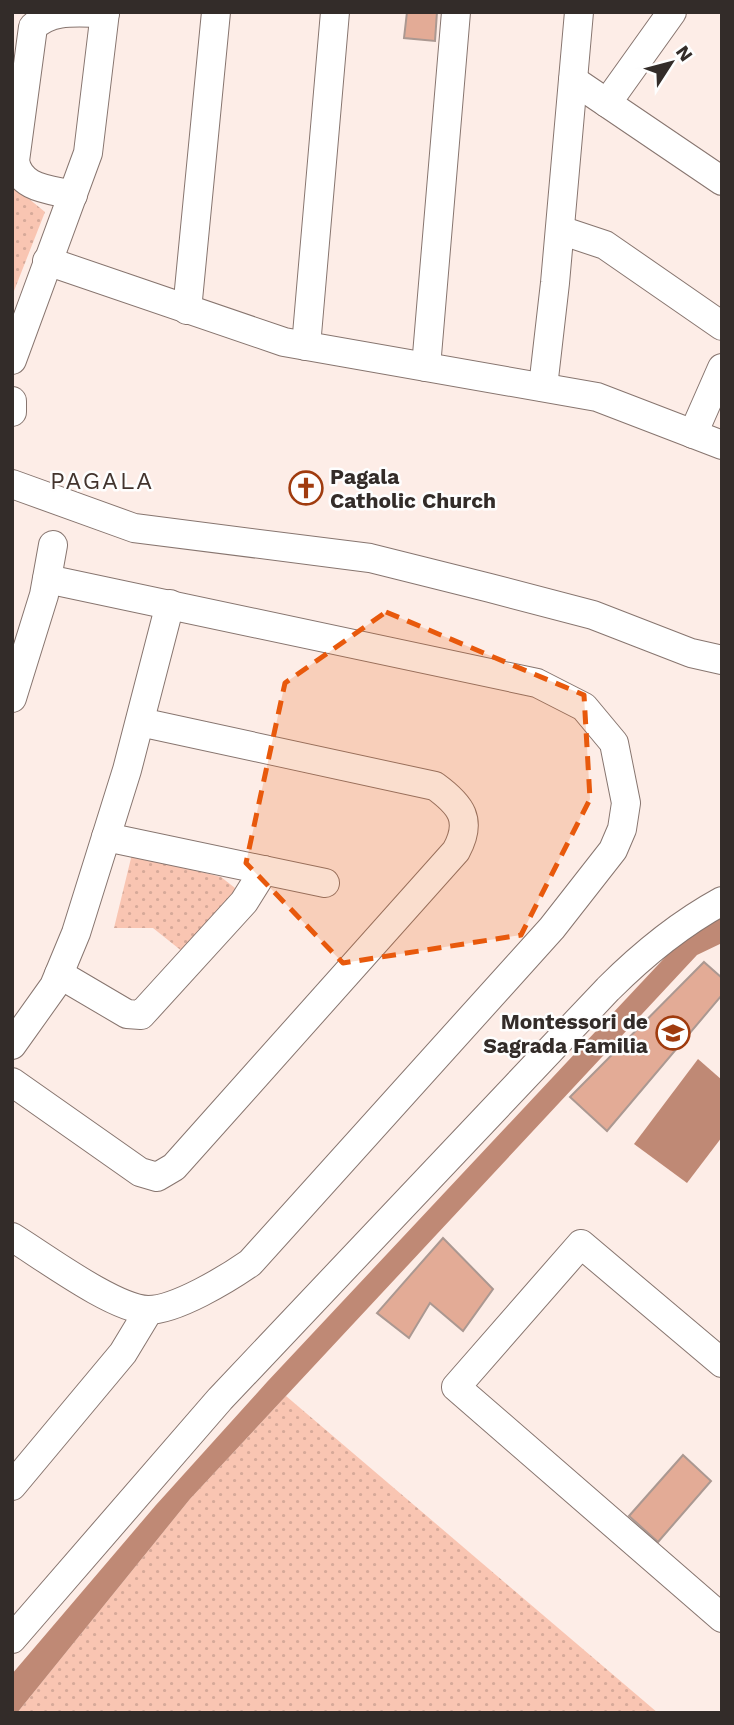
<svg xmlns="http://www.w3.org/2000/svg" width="734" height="1725" font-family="'Work Sans',sans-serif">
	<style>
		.green { fill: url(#green-dots) }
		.water { fill: #bf8975 }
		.building { fill: #e3ab96; stroke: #ab9891; stroke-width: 2 }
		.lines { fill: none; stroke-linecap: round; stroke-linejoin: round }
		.minor-casing { stroke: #87756f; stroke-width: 30 }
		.minor { stroke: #fff; stroke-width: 28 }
		.marked { fill: #e8590c; fill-opacity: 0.2; stroke: #e8590c; stroke-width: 5; stroke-dasharray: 14 9; stroke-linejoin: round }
		.labels { text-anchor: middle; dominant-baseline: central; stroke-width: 5; stroke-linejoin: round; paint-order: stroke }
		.poi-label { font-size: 21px; font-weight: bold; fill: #332c29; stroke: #fefefe; text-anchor: start }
		.quarter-label { font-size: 24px; letter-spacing: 2px; fill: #43342e; stroke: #fefefe }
	</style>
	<defs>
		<pattern id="green-dots" width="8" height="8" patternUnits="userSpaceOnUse" patternTransform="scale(1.75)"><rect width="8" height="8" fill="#f9c5b2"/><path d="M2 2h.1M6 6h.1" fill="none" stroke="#d6a999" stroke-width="1.8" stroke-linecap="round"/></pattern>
	</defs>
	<rect width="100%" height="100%" fill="#fdede7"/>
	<g class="green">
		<path d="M12,185L45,212L12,296Z"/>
		<path d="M132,854L221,877L235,888L231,898L183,952L153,928H114Z"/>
		<path d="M286,1396L658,1713H17L190,1499Z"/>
	</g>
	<g class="water">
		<path d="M722,915V943L697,955L190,1499L17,1713H12V1674L156,1505L267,1382L686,935Z"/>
		<path d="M698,1059L722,1080V1137L687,1183L634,1144Z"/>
	</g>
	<g class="building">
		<path d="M407,12H437L435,41L404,38Z"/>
		<path d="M704,962L722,978V995L607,1131L570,1097Z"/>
		<path d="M443,1238L493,1289L463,1331L430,1303L409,1338L377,1313Z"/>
		<path d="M683,1455L711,1481L658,1542L629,1516Z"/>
	</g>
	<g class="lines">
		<defs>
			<g id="minor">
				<path d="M573,80L722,181"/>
				<path d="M607,103L672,12"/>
				<path d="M73,195C49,189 20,189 15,161L33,27C52,8 79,13 105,13"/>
				<path d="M560,230L605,245L722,326"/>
				<path d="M47,261L284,342L597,397L722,445"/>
				<path d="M187,310L216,12"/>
				<path d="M306,346L335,12"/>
				<path d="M12,360L88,153L105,12"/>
				<path d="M426,367L456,12"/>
				<path d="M543,387L555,283L579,12"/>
				<path d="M12,401V412"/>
				<path d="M693,434L722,368"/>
				<path d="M12,484L134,528L370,558L490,588L593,615L691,653L722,660"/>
				<path d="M12,698L44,595L53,545"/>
				<path d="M106,837L325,883"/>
				<path d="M59,974L127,1014L141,1015L244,902L264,870"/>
				<path d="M12,1045L54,986L76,933L127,770L170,604"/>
				<path d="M12,1082L140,1172L157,1177L174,1167L456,851C473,820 461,805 435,786L140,722"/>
				<path d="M12,1237C43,1256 114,1309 148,1310C176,1310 227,1279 250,1263L552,928L613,850L622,829L626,803L614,743L584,707L537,683L47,579"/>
				<path d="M722,1363L581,1244L456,1387L722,1618"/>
				<path d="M12,1486L123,1353L149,1310"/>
				<path d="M12,1639L220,1399L608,989C643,954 678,925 722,901"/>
			</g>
		</defs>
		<use href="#minor" class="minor-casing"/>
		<use href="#minor" class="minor"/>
	</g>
	<path class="marked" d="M386,612L584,695L590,799L521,935L343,963L246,863L285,683Z"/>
	<defs>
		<symbol id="church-ring" viewBox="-11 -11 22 22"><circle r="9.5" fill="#fefefe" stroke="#a03b0e" stroke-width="1.5"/><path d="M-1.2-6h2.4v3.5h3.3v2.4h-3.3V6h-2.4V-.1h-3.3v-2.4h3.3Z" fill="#a03b0e"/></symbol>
		<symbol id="school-ring" viewBox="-11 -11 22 22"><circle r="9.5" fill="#fefefe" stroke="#a03b0e" stroke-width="1.5"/><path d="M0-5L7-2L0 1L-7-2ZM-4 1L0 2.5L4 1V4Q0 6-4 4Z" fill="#a03b0e"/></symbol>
	</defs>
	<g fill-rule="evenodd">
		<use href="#church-ring" x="287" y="469" width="38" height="38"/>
		<use href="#school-ring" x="654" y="1014" width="38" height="38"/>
	</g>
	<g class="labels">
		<g class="poi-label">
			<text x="330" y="476">Pagala<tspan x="330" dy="24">Catholic Church</tspan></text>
			<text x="648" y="1021" text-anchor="end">Montessori de<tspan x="648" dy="24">Sagrada Familia</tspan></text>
		</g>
		<g class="quarter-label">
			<text x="102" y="481">PAGALA</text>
		</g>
	</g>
	<rect width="734" height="1725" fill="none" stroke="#332c29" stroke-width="28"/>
	<g transform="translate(671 63) rotate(54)" stroke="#fefefe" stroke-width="5" paint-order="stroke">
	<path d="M0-5L12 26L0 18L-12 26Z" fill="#332c29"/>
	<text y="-10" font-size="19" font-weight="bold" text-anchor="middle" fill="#332c29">N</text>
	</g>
</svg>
